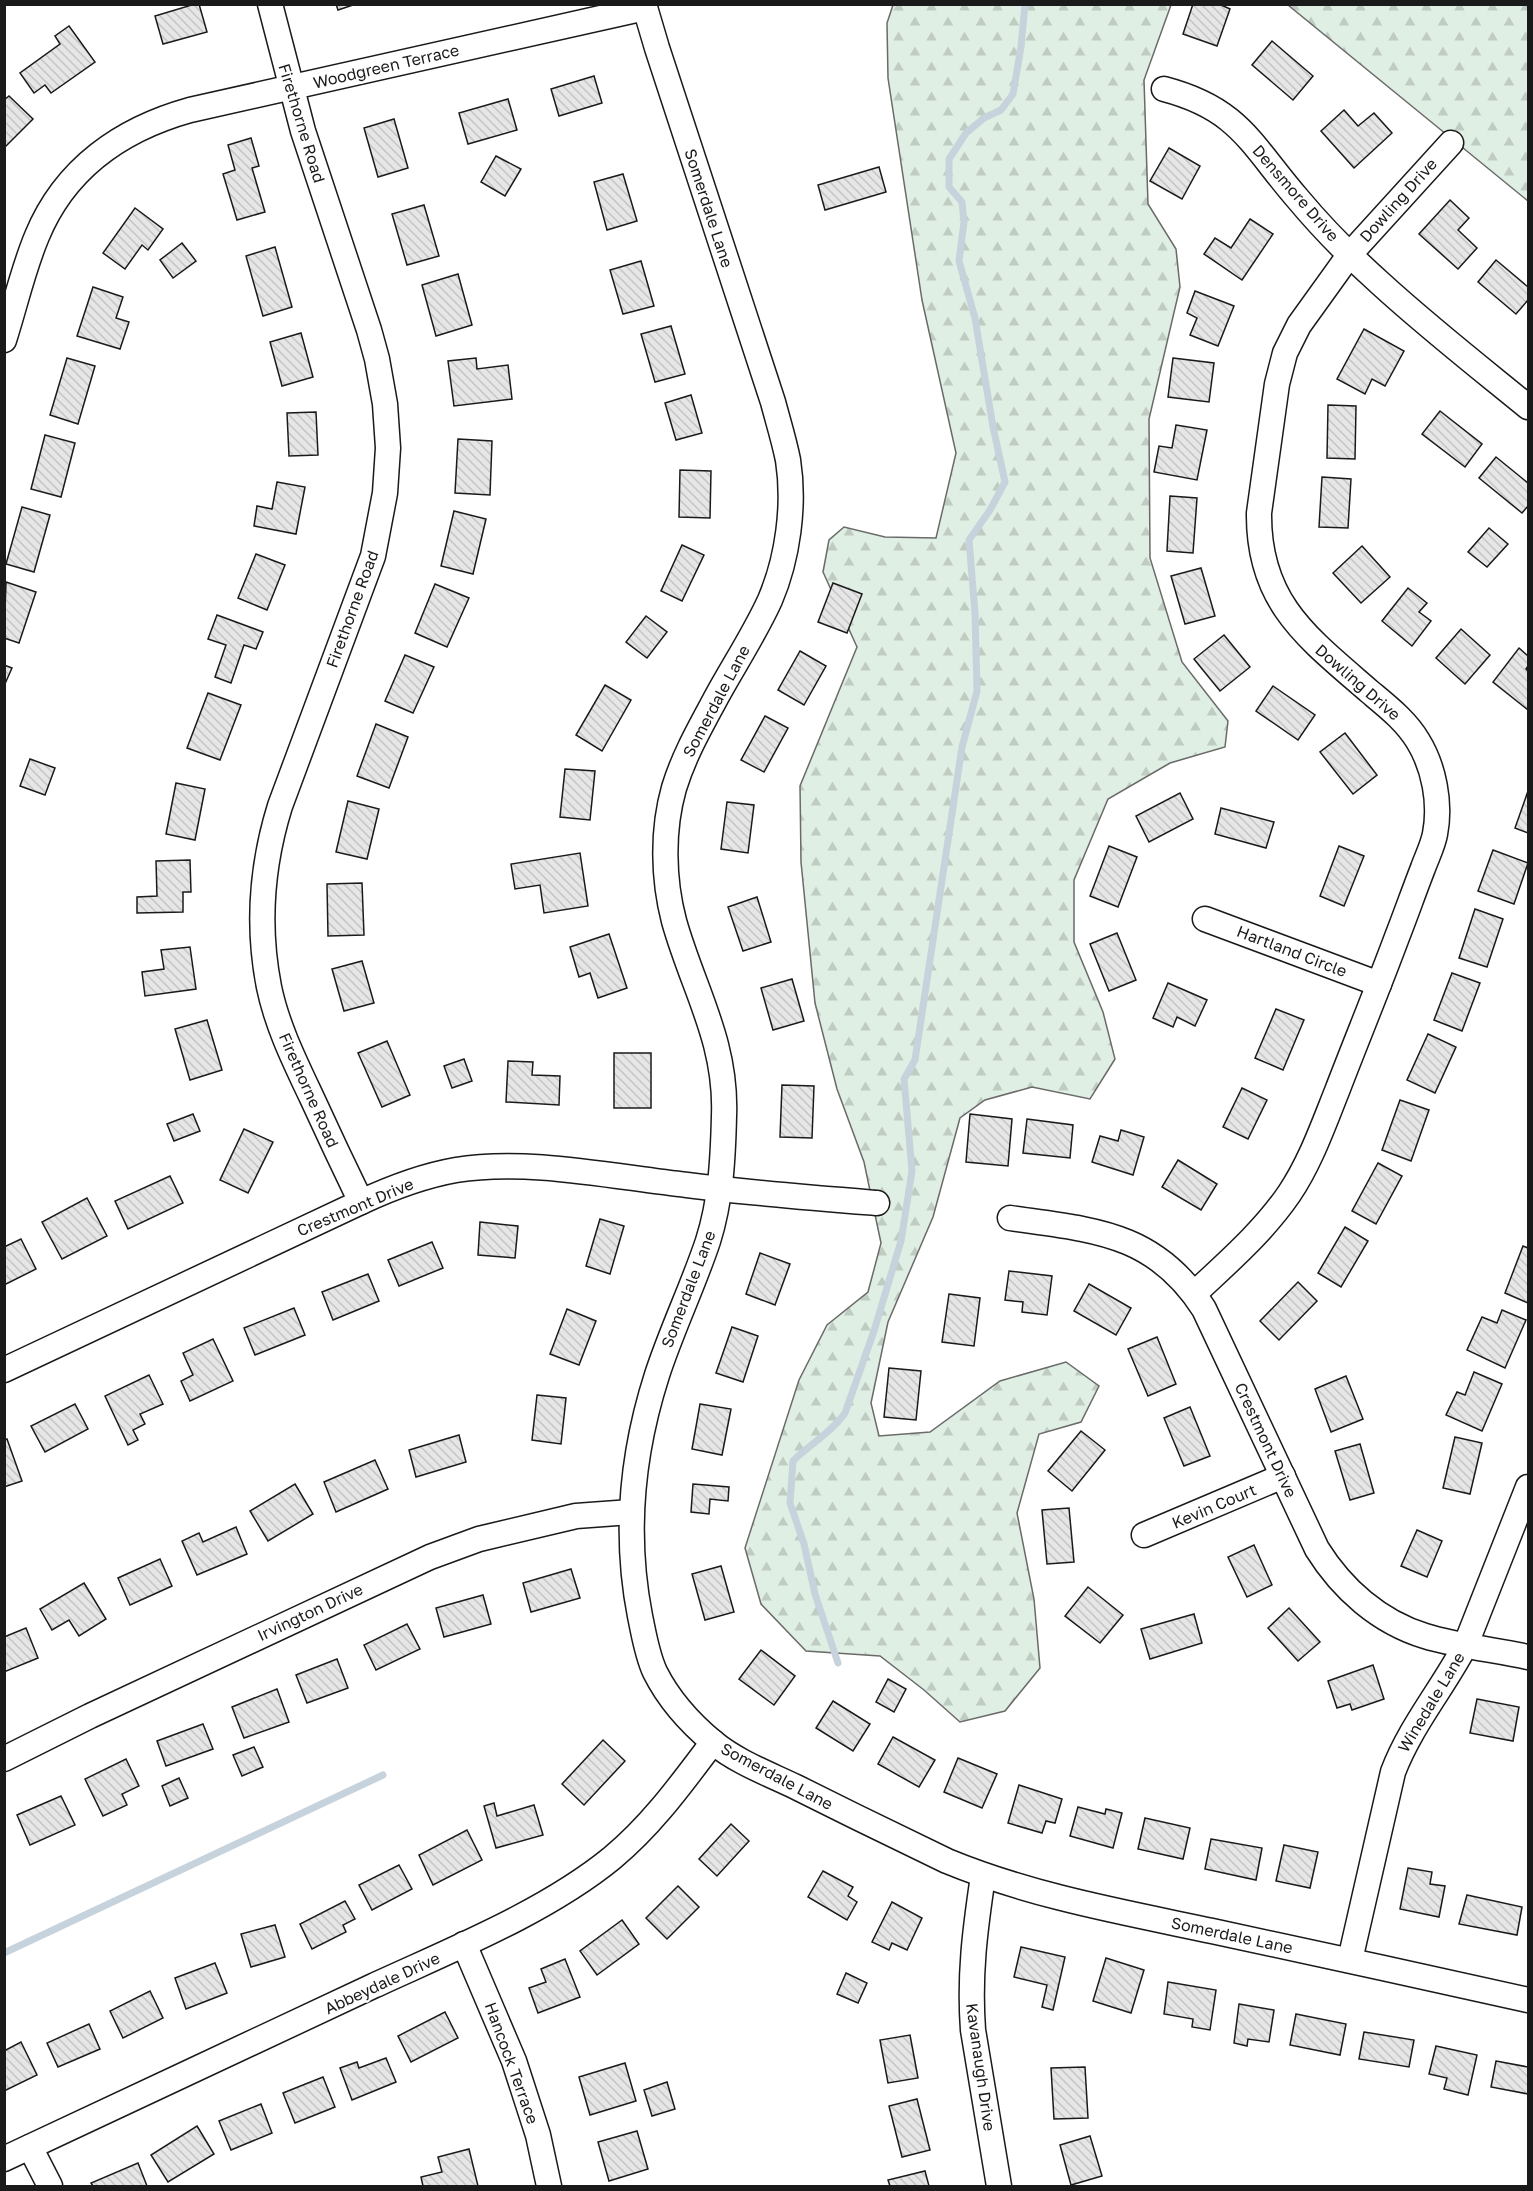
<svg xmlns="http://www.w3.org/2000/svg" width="1533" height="2191" font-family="'Golos Text',sans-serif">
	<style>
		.forest { fill: url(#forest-firs); stroke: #6a6a6a; stroke-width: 1.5 }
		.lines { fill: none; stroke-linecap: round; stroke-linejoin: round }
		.stream { stroke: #c6d2dc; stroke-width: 7 }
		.building { fill: url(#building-back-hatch); stroke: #1a1a1a; stroke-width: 1.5 }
		.minor-casing { stroke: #1a1a1a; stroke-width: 27 }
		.minor { stroke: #fff; stroke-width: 24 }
		.labels { text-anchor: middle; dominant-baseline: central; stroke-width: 4.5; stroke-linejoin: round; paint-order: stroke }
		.street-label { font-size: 16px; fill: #1a1a1a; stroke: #fff }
	</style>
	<defs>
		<pattern id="forest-firs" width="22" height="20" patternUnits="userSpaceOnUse" patternTransform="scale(1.5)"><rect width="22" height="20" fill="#e0efe3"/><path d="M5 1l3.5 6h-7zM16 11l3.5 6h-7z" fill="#c0ccc2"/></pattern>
		<pattern id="building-back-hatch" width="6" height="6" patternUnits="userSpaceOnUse" patternTransform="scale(1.5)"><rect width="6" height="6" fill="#e6e6e6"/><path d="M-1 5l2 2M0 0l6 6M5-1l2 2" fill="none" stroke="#c5c5c5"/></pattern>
	</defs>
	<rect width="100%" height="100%" fill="#fff"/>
	<g class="forest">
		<path d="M893,5H1171L1144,80L1148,204L1176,249L1180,287L1149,419L1150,558L1182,662L1228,721L1225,747L1170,763L1108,799L1074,880V942L1103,1012L1115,1059L1090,1099L1032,1087L985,1100L960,1118L933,1217L888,1322L871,1403L879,1436L930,1432L1000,1381L1066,1362L1099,1386L1081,1422L1039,1434L1017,1513L1034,1599L1040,1668L1005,1711L960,1722L924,1690L880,1656L806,1651L761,1604L745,1548L799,1380L827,1325L868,1292L881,1243L864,1162L837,1089L815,1003L801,862L800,786L857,647L823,572L829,540L844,527L885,537L936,538L956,453L922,300L888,78L887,23Z"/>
		<path d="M1288,5H1528V201Z"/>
	</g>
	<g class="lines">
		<g class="stream">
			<path d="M838,1663L815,1594L804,1544L790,1503L793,1461C809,1445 832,1432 845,1413L874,1331L901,1241L912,1171L904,1079L915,1060L962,747L977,691L975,613L969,540L990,510L1005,482L993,427L975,318L959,261L964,222L962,202L949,187V159L966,133L984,118L1001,110L1013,94L1021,47L1025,4"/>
			<path d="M4,1953L383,1775"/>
		</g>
	</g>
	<g class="building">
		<path d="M195,4H199L207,32L163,44L155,16Z"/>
		<path d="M336,4H356L338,10Z"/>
		<path d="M1193,4H1219L1230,9L1217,46L1183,34Z"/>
		<path d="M69,26L95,62L51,93L45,85L34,93L20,73L60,44L55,36Z"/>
		<path d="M1272,41L1313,76L1293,100L1252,65Z"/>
		<path d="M594,76L602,103L559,116L551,89Z"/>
		<path d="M9,96L33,119L4,148V100Z"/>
		<path d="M508,99L517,130L468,144L459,113Z"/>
		<path d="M1344,110L1358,126L1374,113L1392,133L1354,168L1321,131Z"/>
		<path d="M394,119L408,168L378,177L364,128Z"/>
		<path d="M251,138L259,166L252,168L265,212L237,220L223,174L235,170L228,145Z"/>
		<path d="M1169,148L1200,166L1182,199L1150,181Z"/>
		<path d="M496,156L521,169L505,196L481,182Z"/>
		<path d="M879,167L886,192L825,210L818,185Z"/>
		<path d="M623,174L637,221L607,230L594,182Z"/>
		<path d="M1450,200L1469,218L1458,230L1477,248L1458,269L1419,234Z"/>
		<path d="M424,205L439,256L407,265L392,214Z"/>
		<path d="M135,208L163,229L148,250L142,245L125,269L103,253Z"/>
		<path d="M1250,219L1273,234L1242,280L1204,254L1215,238L1231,248Z"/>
		<path d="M182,243L196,261L173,278L160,260Z"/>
		<path d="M275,247L292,307L263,316L246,256Z"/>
		<path d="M1496,260L1528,287V300L1516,314L1478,282Z"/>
		<path d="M641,261L654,306L623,314L610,270Z"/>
		<path d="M458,274L472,325L436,336L422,285Z"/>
		<path d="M93,287L123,297L116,318L129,322L120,349L77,336Z"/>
		<path d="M1195,291L1234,306L1218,346L1190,335L1197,318L1187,313Z"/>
		<path d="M671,326L685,374L655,382L641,334Z"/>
		<path d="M1364,329L1404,351L1385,386L1372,379L1365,394L1337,379Z"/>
		<path d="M301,333L313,377L282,386L270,342Z"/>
		<path d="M67,358L95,366L78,424L50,415Z"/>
		<path d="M476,358L477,369L508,365L512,399L454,406L448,361Z"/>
		<path d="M1173,358L1214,363L1209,402L1168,397Z"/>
		<path d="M691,395L702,433L676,440L665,403Z"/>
		<path d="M1328,405L1356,406L1355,459L1327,458Z"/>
		<path d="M1440,411L1482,444L1465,467L1422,434Z"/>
		<path d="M316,412L318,455L289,456L287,413Z"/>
		<path d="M1176,425L1207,430L1197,480L1154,472L1159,446L1172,448Z"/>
		<path d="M45,435L75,443L61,497L31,489Z"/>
		<path d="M458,439L492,441L490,495L455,493Z"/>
		<path d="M1496,457L1528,483V506L1522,513L1479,478Z"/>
		<path d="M680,470L711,471L710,518L679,517Z"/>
		<path d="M1322,477L1351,479L1348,528L1319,527Z"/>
		<path d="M277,482L305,487L296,534L254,526L257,506L272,509Z"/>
		<path d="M1170,496L1197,498L1193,553L1167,551Z"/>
		<path d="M22,507L50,515L34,572L6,564Z"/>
		<path d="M454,511L486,519L473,574L441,566Z"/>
		<path d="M1489,528L1508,544L1487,567L1468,552Z"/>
		<path d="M682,545L704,555L682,601L661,591Z"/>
		<path d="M1362,546L1390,577L1361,603L1333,573Z"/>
		<path d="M256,554L285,565L267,610L238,598Z"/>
		<path d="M1201,568L1215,616L1185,624L1171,576Z"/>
		<path d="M6,582L36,592L19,643L4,638Z"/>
		<path d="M833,583L862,594L847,633L818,622Z"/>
		<path d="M435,584L469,598L447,647L415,633Z"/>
		<path d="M1408,588L1427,603L1419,612L1431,621L1412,646L1382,621Z"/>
		<path d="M217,615L263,632L256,649L244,645L231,683L215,677L226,645L208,639Z"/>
		<path d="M646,616L667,632L647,658L626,642Z"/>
		<path d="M1461,629L1490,655L1465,684L1436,658Z"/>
		<path d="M1224,635L1250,667L1220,691L1194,659Z"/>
		<path d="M1519,648L1528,656V666L1526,669L1528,671V710L1493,682Z"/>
		<path d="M800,651L826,666L804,705L778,690Z"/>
		<path d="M405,655L434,667L413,713L385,701Z"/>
		<path d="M4,665L12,668L4,686Z"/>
		<path d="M605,685L631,700L602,751L576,735Z"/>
		<path d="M1273,686L1315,715L1298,740L1256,711Z"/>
		<path d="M208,693L241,705L220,760L187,748Z"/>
		<path d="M765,716L788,728L764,772L741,760Z"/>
		<path d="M376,724L408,737L389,788L357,776Z"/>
		<path d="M1345,733L1377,775L1353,794L1320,752Z"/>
		<path d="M30,759L55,768L45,795L20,786Z"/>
		<path d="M565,769L595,771L590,820L560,817Z"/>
		<path d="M176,783L205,789L195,840L166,834Z"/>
		<path d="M1528,791V833L1515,828Z"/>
		<path d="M1180,793L1193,819L1149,842L1136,816Z"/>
		<path d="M348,801L379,809L367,859L336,852Z"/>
		<path d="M727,802L754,805L748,853L721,849Z"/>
		<path d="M1221,808L1274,822L1266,848L1215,834Z"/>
		<path d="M1109,846L1137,857L1118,907L1090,896Z"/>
		<path d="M1339,846L1364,856L1344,906L1320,896Z"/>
		<path d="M1493,850L1528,863L1514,904L1478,891Z"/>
		<path d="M580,853L588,906L544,913L540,885L515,889L511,864Z"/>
		<path d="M190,860L191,892H183V912L137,913V897L157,896L156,861Z"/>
		<path d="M362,883L364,935L328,936L327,884Z"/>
		<path d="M757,897L771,942L743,951L728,907Z"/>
		<path d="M1475,909L1503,919L1487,967L1459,958Z"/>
		<path d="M1117,933L1136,980L1109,991L1090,944Z"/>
		<path d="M609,934L627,988L598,998L590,973L579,977L570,947Z"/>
		<path d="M190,947L196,989L145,996L142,972L164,969L161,950Z"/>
		<path d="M362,961L374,1003L344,1011L332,969Z"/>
		<path d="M1452,973L1480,983L1462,1031L1434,1020Z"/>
		<path d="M792,979L804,1021L773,1030L761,988Z"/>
		<path d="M1168,983L1207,1000L1195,1026L1177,1017L1173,1027L1153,1018Z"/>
		<path d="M1276,1009L1304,1020L1283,1070L1255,1058Z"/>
		<path d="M207,1020L222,1070L190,1080L175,1029Z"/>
		<path d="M1428,1034L1456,1047L1435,1093L1407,1080Z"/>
		<path d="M387,1041L410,1095L382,1107L358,1053Z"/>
		<rect x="614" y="1053" width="37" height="55"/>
		<path d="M464,1059L472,1081L452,1088L444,1066Z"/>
		<path d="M508,1061L533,1062L532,1075L560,1076L559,1105L506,1102Z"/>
		<path d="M782,1085L814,1086L812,1138L780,1137Z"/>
		<path d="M1242,1088L1267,1100L1248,1139L1223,1127Z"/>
		<path d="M1400,1100L1429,1110L1411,1161L1382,1150Z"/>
		<path d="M193,1114L200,1131L174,1141L167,1124Z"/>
		<path d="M970,1114L1012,1119L1008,1166L966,1162Z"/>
		<path d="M1027,1119L1073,1125L1070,1158L1023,1153Z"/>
		<path d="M244,1129L273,1142L248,1193L220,1180Z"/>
		<path d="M1121,1130L1144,1137L1133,1175L1092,1162L1100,1136L1118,1141Z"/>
		<path d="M1178,1160L1217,1184L1201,1210L1162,1187Z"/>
		<path d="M1378,1163L1402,1176L1376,1224L1352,1211Z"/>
		<path d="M170,1176L183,1203L128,1229L115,1201Z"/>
		<path d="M87,1198L107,1236L62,1259L42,1222Z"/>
		<path d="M600,1219L624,1226L610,1274L586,1266Z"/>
		<path d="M480,1222L518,1226L515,1258L478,1255Z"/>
		<path d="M1345,1227L1368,1241L1341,1287L1318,1273Z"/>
		<path d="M21,1239L36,1269L4,1285V1247Z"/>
		<path d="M432,1242L443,1268L399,1286L388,1260Z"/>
		<path d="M1523,1246L1528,1248V1303L1505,1293Z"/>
		<path d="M760,1253L790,1264L775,1305L746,1294Z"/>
		<path d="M1009,1271L1052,1276L1047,1315L1022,1312L1023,1302L1005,1300Z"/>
		<path d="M368,1274L379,1301L333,1320L322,1292Z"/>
		<path d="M1298,1282L1317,1301L1279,1340L1260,1321Z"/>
		<path d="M1089,1284L1131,1308L1116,1335L1074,1311Z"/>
		<path d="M949,1294L980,1298L974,1346L942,1342Z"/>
		<path d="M294,1308L305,1335L255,1355L244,1328Z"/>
		<path d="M567,1309L596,1321L579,1365L550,1354Z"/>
		<path d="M1502,1310L1526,1320L1505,1368L1467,1350L1482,1317L1497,1323Z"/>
		<path d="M732,1327L758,1336L743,1382L716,1373Z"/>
		<path d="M1157,1337L1176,1384L1148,1396L1128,1349Z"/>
		<path d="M213,1339L233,1381L190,1401L181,1381L193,1375L183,1353Z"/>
		<path d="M889,1368L921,1371L916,1420L884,1417Z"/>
		<path d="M1474,1372L1502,1384L1482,1431L1446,1415L1457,1392L1465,1395Z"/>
		<path d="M149,1375L163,1404L140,1414L145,1424L133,1430L138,1440L128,1445L105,1396Z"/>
		<path d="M1346,1376L1363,1419L1331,1432L1315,1389Z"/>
		<path d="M537,1395L566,1398L561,1444L532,1440Z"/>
		<path d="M75,1404L88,1429L45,1452L31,1426Z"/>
		<path d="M700,1404L731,1409L722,1455L692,1449Z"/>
		<path d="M1190,1407L1210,1456L1184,1466L1164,1418Z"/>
		<path d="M1081,1431L1105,1450L1072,1491L1048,1471Z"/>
		<path d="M459,1435L466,1462L416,1477L409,1450Z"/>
		<path d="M1455,1437L1482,1443L1470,1494L1443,1488Z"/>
		<path d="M7,1439L22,1481L4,1487V1440Z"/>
		<path d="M1360,1444L1374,1493L1350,1500L1335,1451Z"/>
		<path d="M375,1460L388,1489L336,1512L324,1482Z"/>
		<path d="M295,1484L313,1514L268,1541L250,1511Z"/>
		<path d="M693,1484L729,1487L728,1501L710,1499L709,1514L691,1512Z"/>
		<path d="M1069,1508L1074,1562L1047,1564L1042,1510Z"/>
		<path d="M236,1527L247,1554L197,1575L182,1541L199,1533L203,1542Z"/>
		<path d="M1417,1530L1442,1541L1427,1577L1401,1566Z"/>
		<path d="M1254,1545L1272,1585L1247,1597L1228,1557Z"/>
		<path d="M160,1559L172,1586L130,1605L118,1578Z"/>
		<path d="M721,1566L734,1612L705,1620L692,1574Z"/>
		<path d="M571,1569L580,1598L531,1612L523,1583Z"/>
		<path d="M84,1583L106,1619L79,1636L69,1620L52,1630L40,1609Z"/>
		<path d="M1088,1587L1123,1615L1100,1643L1065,1616Z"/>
		<path d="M483,1595L491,1624L444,1637L436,1608Z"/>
		<path d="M1289,1608L1320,1642L1298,1661L1268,1628Z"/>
		<path d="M1194,1614L1202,1643L1150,1659L1141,1629Z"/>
		<path d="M407,1624L420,1649L376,1670L364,1645Z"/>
		<path d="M26,1628L38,1658L4,1672V1637Z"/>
		<path d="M761,1650L795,1676L774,1705L739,1679Z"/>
		<path d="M337,1659L348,1688L307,1703L296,1675Z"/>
		<path d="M1373,1665L1384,1699L1352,1710L1350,1704L1337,1708L1328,1681Z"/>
		<path d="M888,1679L906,1689L894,1712L876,1702Z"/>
		<path d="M277,1689L289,1722L244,1738L232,1707Z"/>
		<path d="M1477,1699L1519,1707L1513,1741L1470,1733Z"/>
		<path d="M833,1701L870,1724L853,1751L816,1728Z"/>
		<path d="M203,1724L213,1749L166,1766L157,1741Z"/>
		<path d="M893,1737L935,1760L919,1787L878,1764Z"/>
		<path d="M603,1740L625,1761L584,1805L562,1784Z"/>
		<path d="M254,1747L263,1767L242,1776L233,1755Z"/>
		<path d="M958,1758L997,1774L982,1808L944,1792Z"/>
		<path d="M126,1759L139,1786L122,1794L127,1805L103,1816L85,1779Z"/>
		<path d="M179,1778L188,1798L170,1806L162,1786Z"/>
		<path d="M1019,1785L1062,1799L1055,1823L1046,1821L1042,1833L1008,1823Z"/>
		<path d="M61,1796L75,1825L30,1845L17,1815Z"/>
		<path d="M494,1803L497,1816L534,1805L543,1835L496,1848L484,1806Z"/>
		<path d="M1078,1807L1105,1814L1106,1809L1122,1813L1113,1848L1070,1836Z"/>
		<path d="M1145,1818L1190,1828L1183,1859L1138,1849Z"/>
		<path d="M731,1824L749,1841L717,1876L699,1859Z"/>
		<path d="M467,1830L482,1860L433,1885L419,1855Z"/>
		<path d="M1211,1839L1262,1848L1256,1880L1205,1869Z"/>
		<path d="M1284,1845L1318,1852L1310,1888L1276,1881Z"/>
		<path d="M399,1865L412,1889L372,1910L359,1885Z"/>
		<path d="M1408,1868L1432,1872L1430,1884L1445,1886L1439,1917L1400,1909Z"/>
		<path d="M823,1871L853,1887L848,1896L857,1902L847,1920L808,1897Z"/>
		<path d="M678,1886L699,1907L667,1939L646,1918Z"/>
		<path d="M1467,1895L1522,1907L1517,1935L1459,1924Z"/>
		<path d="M345,1901L355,1919L343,1925L346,1932L312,1949L300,1924Z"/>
		<path d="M892,1902L922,1918L907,1950L892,1943L889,1950L872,1942Z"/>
		<path d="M622,1920L639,1944L597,1975L580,1951Z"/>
		<path d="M275,1925L285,1957L251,1967L241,1934Z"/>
		<path d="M1021,1947L1065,1957L1053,2010L1042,2007L1047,1985L1014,1977Z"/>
		<path d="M1106,1958L1144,1970L1131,2013L1093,2001Z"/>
		<path d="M565,1959L580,1997L538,2013L529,1988L546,1982L541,1969Z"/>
		<path d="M215,1963L227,1993L186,2009L175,1978Z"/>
		<path d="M846,1973L867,1983L858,2003L837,1994Z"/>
		<path d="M1168,1982L1216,1990L1210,2030L1192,2027L1193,2019L1164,2014Z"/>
		<path d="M150,1991L163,2018L123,2038L110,2011Z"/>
		<path d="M1239,2004L1274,2010L1269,2042L1248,2039L1247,2046L1234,2043Z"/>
		<path d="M445,2012L458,2038L411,2062L398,2036Z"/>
		<path d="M1296,2014L1346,2024L1340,2055L1290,2045Z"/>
		<path d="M89,2024L100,2049L58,2067L47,2043Z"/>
		<path d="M1364,2032L1414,2040L1409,2067L1359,2059Z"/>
		<path d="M910,2035L918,2078L888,2083L880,2040Z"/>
		<path d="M21,2042L37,2075L4,2091V2051Z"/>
		<path d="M1436,2046L1477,2055L1468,2095L1444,2089L1447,2078L1429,2074Z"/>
		<path d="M386,2058L396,2082L352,2100L340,2068L357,2062L359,2068Z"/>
		<path d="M1496,2061L1528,2067V2094L1491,2087Z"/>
		<path d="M625,2063L636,2101L590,2115L579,2077Z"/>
		<path d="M1085,2067L1088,2118L1054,2119L1051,2068Z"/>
		<path d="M323,2077L335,2107L295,2123L283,2093Z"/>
		<path d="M667,2082L675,2109L652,2116L644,2090Z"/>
		<path d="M917,2099L930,2150L902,2157L889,2106Z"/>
		<path d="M261,2104L272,2133L231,2150L219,2121Z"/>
		<path d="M197,2126L214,2154L168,2182L151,2155Z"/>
		<path d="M637,2131L648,2169L609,2181L598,2142Z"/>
		<path d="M1090,2136L1102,2176L1071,2185L1060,2145Z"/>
		<path d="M469,2149L478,2186H423L421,2177L442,2172L438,2157Z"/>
		<path d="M138,2163L147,2186H93L91,2183Z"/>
		<path d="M925,2171L929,2186H890L888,2180Z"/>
	</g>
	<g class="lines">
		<defs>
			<g id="minor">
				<path d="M270,4L303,131L369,330L377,359L385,404L388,448L385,493L373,556L280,806C262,864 257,926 269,987C277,1026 295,1062 312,1098C328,1133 344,1167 361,1202"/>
				<path d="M644,4L657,48L773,402C778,421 784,440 788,460C795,505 788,558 770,600C755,633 734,665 717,696C701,726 684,755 674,788C662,830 663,879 674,921C693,989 727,1041 724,1116C723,1158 721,1200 708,1241C693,1286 672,1329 657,1375C632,1453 624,1534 640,1616C644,1635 647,1655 655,1672C669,1700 691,1724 714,1743C737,1762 769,1774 796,1787C846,1812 897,1837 947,1861C1032,1896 1122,1912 1212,1931C1317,1953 1423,1977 1528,2000"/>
				<path d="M1164,89C1240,109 1251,145 1298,199C1323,229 1352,258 1381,284C1428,327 1479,367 1528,407"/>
				<path d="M4,340C15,306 23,269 37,236C65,168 122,129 190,110L645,8"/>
				<path d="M1205,919L1379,984"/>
				<path d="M1010,1218C1093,1230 1155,1232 1204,1309L1317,1549C1342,1589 1379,1622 1425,1636C1457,1646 1496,1650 1528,1657"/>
				<path d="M1194,1294C1227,1263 1263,1232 1289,1194C1310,1163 1323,1126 1337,1091C1357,1039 1378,988 1397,937C1406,914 1414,891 1423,868C1427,857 1433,845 1435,834C1441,803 1434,767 1418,741C1406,721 1388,707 1370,692C1308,638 1258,603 1259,513L1277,384L1285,353L1299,325L1350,254L1451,143"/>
				<path d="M4,1370L361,1202C391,1188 422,1176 456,1170C527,1158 614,1177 687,1185C750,1193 814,1198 877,1203"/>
				<path d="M1144,1535L1283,1476"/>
				<path d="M4,1759L90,1716L430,1557L479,1539L576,1516L631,1512"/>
				<path d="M983,1876C975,1930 969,1975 973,2030L999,2186"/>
				<path d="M464,1944L514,2061L538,2135L549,2186"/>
				<path d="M1350,1960L1393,1772C1411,1725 1443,1688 1466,1644L1528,1487"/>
				<path d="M30,2147L50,2186"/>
				<path d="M4,2159C127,2101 250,2044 373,1986C451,1950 546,1912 612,1858C652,1825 682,1783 713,1742"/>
			</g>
		</defs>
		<use href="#minor" class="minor-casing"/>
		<use href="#minor" class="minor"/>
	</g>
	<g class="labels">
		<g class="street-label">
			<text transform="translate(386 66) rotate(-13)">Woodgreen Terrace</text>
			<text transform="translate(302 123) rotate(73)">Firethorne Road</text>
			<text transform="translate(1296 193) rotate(49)">Densmore Drive</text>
			<text transform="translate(1398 200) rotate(-48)">Dowling Drive</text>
			<text transform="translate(709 208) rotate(72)">Somerdale Lane</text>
			<text transform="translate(352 609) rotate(-70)">Firethorne Road</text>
			<text transform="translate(1358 682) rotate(41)">Dowling Drive</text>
			<text transform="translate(716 701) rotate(-62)">Somerdale Lane</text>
			<text transform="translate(1292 951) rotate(21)">Hartland Circle</text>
			<text transform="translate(309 1090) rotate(66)">Firethorne Road</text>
			<text transform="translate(355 1207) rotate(-23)">Crestmont Drive</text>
			<text transform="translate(688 1289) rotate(-69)">Somerdale Lane</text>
			<text transform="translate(1266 1440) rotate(65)">Crestmont Drive</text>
			<text transform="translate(1214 1506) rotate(-23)">Kevin Court</text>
			<text transform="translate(310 1612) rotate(-25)">Irvington Drive</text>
			<text transform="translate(1431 1702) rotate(-59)">Winedale Lane</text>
			<text transform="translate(777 1776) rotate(28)">Somerdale Lane</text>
			<text transform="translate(1232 1935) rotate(12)">Somerdale Lane</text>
			<text transform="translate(382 1983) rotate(-25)">Abbeydale Drive</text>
			<text transform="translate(512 2063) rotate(70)">Hancock Terrace</text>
			<text transform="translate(981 2067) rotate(82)">Kavanaugh Drive</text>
		</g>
	</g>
	<rect width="1533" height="2191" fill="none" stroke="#1a1a1a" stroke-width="12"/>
</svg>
